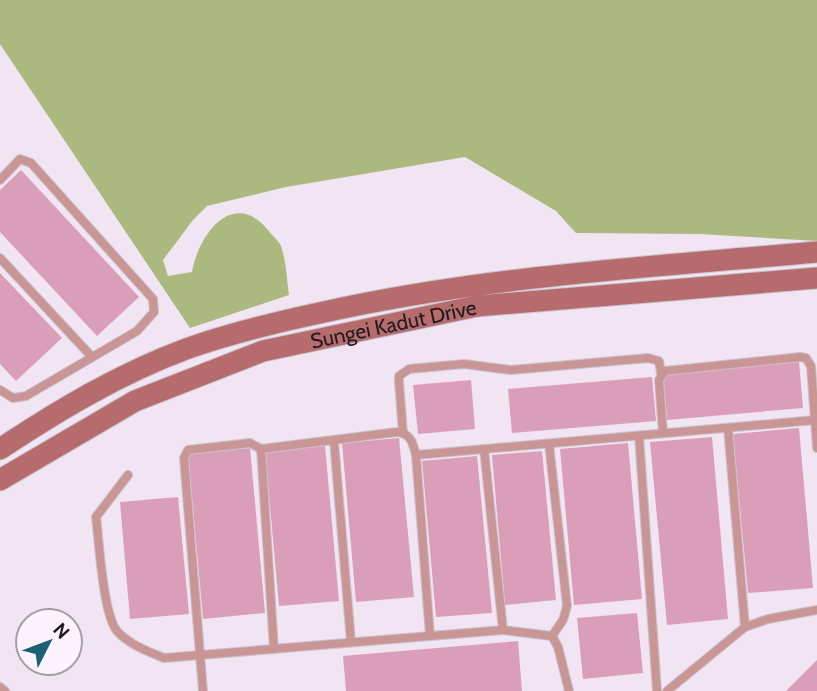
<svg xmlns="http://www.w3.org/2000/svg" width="817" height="691" font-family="Cabin,sans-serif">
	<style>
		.forest { fill: #acb97e }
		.building { fill: #db9eb8 }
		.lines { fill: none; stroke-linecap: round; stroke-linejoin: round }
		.lane-casing { stroke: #cbc1cd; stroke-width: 10 }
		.secondary-casing { stroke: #cbc1cd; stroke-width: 23 }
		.lane { stroke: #ca9695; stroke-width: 8 }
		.secondary { stroke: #b66b6c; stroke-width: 21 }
		.labels { text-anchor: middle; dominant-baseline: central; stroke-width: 7; stroke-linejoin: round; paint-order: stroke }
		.street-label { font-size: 21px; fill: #1f1b20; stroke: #fdf3ff }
	</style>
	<rect width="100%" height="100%" fill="#f1e5f3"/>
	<path class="forest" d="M0,0H817V241L700,234L576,233L556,211L465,157L286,187L207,206L193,220L163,260L168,276L192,272C198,236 232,188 267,229C271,234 278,240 281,246C286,260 287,280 289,295L190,328L0,44Z"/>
	<g class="building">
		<path d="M21,170L139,297L97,336L0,232V190Z"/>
		<path d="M0,273L62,338L16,381L0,364Z"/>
		<path d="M799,362L803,408L667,420L663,373Z"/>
		<path d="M652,377L656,421L512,433L508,389Z"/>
		<path d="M471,380L475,429L418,434L413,385Z"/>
		<path d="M799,428L813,588L748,593L733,434Z"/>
		<path d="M712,437L728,619L667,625L650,442Z"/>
		<path d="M399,438L414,597L356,602L342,443Z"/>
		<path d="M628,443L642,599L574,605L560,449Z"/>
		<path d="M325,446L339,601L279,606L265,451Z"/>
		<path d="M250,448L265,613L203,619L188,453Z"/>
		<path d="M542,451L556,600L505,605L492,455Z"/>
		<path d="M477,456L492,613L436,617L422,461Z"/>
		<path d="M178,497L189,614L130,619L120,502Z"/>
		<path d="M637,613L643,673L583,679L577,618Z"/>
		<path d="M518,641L522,691H346L343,656Z"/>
		<path d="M817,660V691H786Z"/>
	</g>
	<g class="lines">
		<defs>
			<g id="lane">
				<path d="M0,180L20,159L31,163L153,299L154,312L137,331L26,396L13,398L0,390"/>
				<path d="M0,258L92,357"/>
				<path d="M728,428L745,627"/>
				<path d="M403,433L399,382V376L409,369L464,364L511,370L648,358L659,361L661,373"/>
				<path d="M663,433L659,380L665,371L800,357L806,358L811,366L817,448"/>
				<path d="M639,436L657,691"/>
				<path d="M334,441L351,642"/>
				<path d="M549,444L567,606L563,620L552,636"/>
				<path d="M484,449L503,630"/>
				<path d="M416,455L815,420"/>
				<path d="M128,475L96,517C99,541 103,614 117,631C128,644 149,652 164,658L503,630L552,636"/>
				<path d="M552,636L558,647L569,691"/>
				<path d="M274,649L261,449L397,432C411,433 413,444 416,455L430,636"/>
				<path d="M0,687L5,691"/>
				<path d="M203,691L184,458L188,450L250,443L261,449"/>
				<path d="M667,691L745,627L768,619L817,610"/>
			</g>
			<g id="secondary">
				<path d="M0,449C59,410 119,374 186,349C231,333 277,322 324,312C486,276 652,267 817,252"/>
				<path id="s1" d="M0,480L135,401L263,351L477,306L817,278"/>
			</g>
		</defs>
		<use href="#lane" class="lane-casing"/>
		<use href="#secondary" class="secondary-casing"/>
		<use href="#lane" class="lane"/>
		<use href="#secondary" class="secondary"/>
	</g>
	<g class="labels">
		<g class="street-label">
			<text stroke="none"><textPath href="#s1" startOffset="427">Sungei Kadut Drive</textPath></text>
		</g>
	</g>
	<g transform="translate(49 642) rotate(48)"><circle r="33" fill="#fdf3ff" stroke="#a49da6" stroke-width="2"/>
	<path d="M0-5L12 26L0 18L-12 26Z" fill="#1b6172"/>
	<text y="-10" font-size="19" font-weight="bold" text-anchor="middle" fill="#1f1b20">N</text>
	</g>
</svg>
